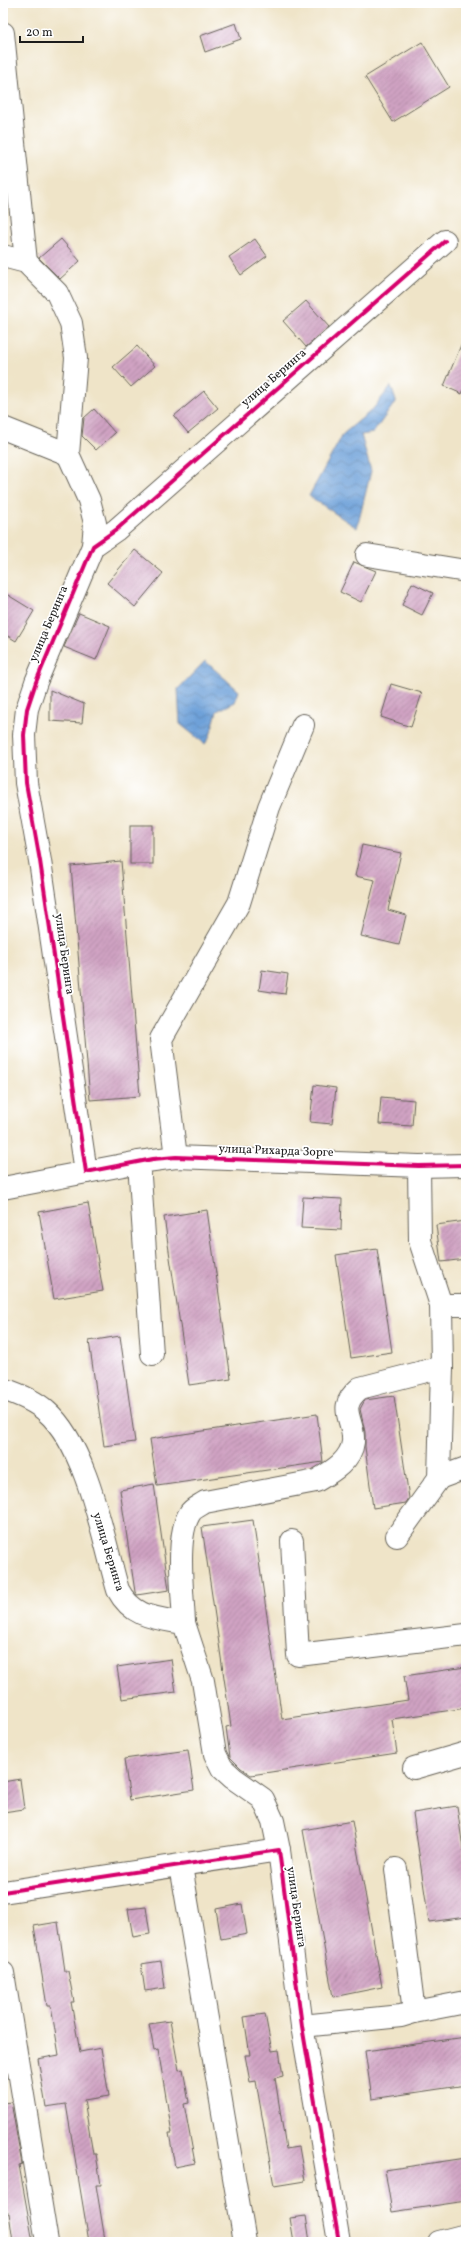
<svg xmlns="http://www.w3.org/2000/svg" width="469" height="2245" font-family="Vollkorn,serif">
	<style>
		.water { fill: url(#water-waves); stroke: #455e7a }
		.building { fill: url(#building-hatch) }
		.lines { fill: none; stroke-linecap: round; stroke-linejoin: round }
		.minor-casing { stroke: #666258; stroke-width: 24 }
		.minor { stroke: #fff; stroke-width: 22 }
		.cycleway-casing { stroke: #fff; stroke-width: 6 }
		.cycleway { stroke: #d6006c; stroke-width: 4 }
		.labels { text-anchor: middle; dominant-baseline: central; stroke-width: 3.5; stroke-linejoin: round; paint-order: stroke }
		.street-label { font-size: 12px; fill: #1c1c1c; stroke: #fff }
	</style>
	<defs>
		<pattern id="water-waves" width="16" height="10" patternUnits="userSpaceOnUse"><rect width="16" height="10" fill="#6ea1d9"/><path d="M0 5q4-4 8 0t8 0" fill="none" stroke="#5a82af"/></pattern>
		<pattern id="building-hatch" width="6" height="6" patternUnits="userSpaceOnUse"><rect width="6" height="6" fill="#d0a3c3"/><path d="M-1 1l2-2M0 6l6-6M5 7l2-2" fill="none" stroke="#a8849e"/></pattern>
	</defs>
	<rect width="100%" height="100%" fill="#fff"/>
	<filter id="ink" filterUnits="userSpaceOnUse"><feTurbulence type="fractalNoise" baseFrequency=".025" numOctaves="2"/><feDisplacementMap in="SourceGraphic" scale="8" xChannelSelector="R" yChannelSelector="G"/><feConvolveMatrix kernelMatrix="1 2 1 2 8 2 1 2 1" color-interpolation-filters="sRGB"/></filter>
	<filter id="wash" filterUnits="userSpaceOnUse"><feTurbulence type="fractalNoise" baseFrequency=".012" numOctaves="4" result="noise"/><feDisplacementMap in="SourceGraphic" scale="16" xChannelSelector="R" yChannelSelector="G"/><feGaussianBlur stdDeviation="0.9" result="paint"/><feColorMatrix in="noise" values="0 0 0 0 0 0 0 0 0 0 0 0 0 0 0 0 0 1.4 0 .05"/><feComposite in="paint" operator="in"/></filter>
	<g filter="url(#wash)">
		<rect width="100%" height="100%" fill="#efe4c8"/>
		<g class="water">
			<path d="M391,386L396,401L373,433L361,435L371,471L357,528L309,496L343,434L373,409Z"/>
			<path d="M205,661L239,691L235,702L217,711L210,736L205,744L180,724L178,689Z"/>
		</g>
		<g id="blocks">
			<g class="building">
				<path d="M236,23L241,39L205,52L200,36Z"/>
				<path d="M422,42L449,87L393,122L365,77Z"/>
				<path d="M61,239L80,261L60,279L39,258Z"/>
				<path d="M255,239L267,256L241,275L229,257Z"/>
				<path d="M306,301L329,327L306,347L283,321Z"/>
				<path d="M466,333V384L462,394L444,386Z"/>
				<path d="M137,346L155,366L131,387L113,367Z"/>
				<path d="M204,391L218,408L188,433L174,416Z"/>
				<path d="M94,409L115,433L96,450L82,436L84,418Z"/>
				<path d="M135,550L163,573L135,607L107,583Z"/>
				<path d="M354,562L376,571L361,602L340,592Z"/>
				<path d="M412,583L433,593L422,615L402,605Z"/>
				<path d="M3,592L34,611L16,641L3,633Z"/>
				<path d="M79,613L110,626L96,660L64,647Z"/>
				<path d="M391,684L422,693L411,727L381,717Z"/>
				<path d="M50,690L84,704L82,723L50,721Z"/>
				<rect x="130" y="825" width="23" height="39"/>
				<path d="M362,845L401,853L388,910L406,915L399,945L361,936L375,880L355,876Z"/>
				<path d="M121,861L140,1096L90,1100L71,866Z"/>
				<path d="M262,970L288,974L285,994L259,990Z"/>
				<path d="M314,1085L336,1088L332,1124L310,1122Z"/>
				<path d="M381,1097L414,1100L412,1126L379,1124Z"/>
				<path d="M303,1197L342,1199L341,1230L301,1228Z"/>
				<path d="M88,1203L103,1291L54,1299L39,1212Z"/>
				<path d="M207,1210L231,1379L189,1385L164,1217Z"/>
				<path d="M466,1221V1259L441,1262L436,1225Z"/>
				<path d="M377,1249L392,1352L351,1358L336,1255Z"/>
				<path d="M120,1336L135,1442L104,1446L89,1341Z"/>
				<path d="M394,1396L409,1498L406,1503L373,1508L365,1447V1432L360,1409L365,1400Z"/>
				<path d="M317,1414L323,1462L157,1486L150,1439Z"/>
				<path d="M154,1484L169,1590L137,1595L135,1592L120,1490Z"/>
				<path d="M253,1520L282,1719L408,1700L404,1676L466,1667V1708L392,1719L397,1753L251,1775L241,1768L230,1757L226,1727L231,1726L202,1527Z"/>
				<path d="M171,1659L176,1692L122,1699L117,1667Z"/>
				<path d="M188,1750L194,1790L130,1800L124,1759Z"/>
				<path d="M20,1779L24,1809L3,1812V1782Z"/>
				<path d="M457,1806L466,1870V1917L429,1922L413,1813Z"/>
				<path d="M352,1821L382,1987L333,1997L303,1830Z"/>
				<path d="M242,1904L247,1934L221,1939L216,1909Z"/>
				<path d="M146,1907L150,1934L133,1937L128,1909Z"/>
				<path d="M58,1922L65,1971H68L74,2002H71L80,2052L101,2048L109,2096L84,2100L93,2154H96L101,2185H96L105,2240L95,2242H89L66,2104L46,2107L38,2059L59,2055L51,2006H47L34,1926Z"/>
				<path d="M161,1961L165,1988L145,1991L141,1964Z"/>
				<path d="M265,2014L272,2051L279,2050L283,2076L275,2078L286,2149L299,2147L305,2181L274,2186L256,2081L250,2082L245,2055H250L244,2017Z"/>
				<path d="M170,2021L179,2070L183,2069L189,2103L184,2104L195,2163L175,2167L169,2133H172L158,2049L154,2050L149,2024Z"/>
				<path d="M466,2037V2085L372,2099L365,2051Z"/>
				<path d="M11,2102L22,2164L19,2165L33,2242H13L9,2213L3,2214V2103Z"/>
				<path d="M466,2158V2201L392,2212L385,2170Z"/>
				<path d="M306,2216L310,2242H294L290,2218Z"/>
			</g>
		</g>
	</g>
	<g filter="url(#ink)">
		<use href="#blocks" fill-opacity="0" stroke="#666258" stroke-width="1"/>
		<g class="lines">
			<defs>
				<g id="minor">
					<path d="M3,33L26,262"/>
					<path d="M3,256L26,262L57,293L71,323L76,358L68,454L89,500L95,523L93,546"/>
					<path d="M3,428L68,454"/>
					<path d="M367,555L466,571"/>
					<path d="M176,1157L161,1039L239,903L269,807L303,725"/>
					<path d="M139,1162L152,1354"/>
					<path d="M86,1172L40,861L26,783L24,735L27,709L36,682L93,546L116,530L445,241"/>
					<path d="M3,1188L139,1162L176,1157L419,1166L466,1165"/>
					<path d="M441,1305H466"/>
					<path d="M3,1389C18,1394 34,1400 46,1411C87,1446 103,1538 118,1590C133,1618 156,1618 184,1623L203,1681L215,1754L222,1768L233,1778L263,1799L273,1821L279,1850"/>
					<path d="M439,1478L466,1468"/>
					<path d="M397,1536L439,1478L442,1367L441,1305L420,1241L419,1166"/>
					<path d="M292,1541L298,1655L466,1635"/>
					<path d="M184,1623C183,1594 175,1536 190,1513C193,1508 201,1505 205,1502L316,1481C331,1472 351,1461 353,1442C355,1419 335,1409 360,1388L442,1367"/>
					<path d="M414,1768L466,1753"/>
					<path d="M181,1866L245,2242"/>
					<path d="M396,1869L414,2012L466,2002"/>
					<path d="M3,1892L279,1850L302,2026L339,2242"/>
					<path d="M3,1973L47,2242"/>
					<path d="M302,2026L401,2016L414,2012"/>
					<path d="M439,2242L466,2235"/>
				</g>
			</defs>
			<use href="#minor" class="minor-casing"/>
			<use href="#minor" class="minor"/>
			<defs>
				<g id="cycleway">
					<path d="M445,241L116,530L93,546L36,682L27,709L24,735L26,783L40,861L86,1172L153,1159L176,1157L419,1166L466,1165"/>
					<path d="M3,1892L279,1850L302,2026L339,2242"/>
				</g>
			</defs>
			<use href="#cycleway" class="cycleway-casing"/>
			<use href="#cycleway" class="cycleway"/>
		</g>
	</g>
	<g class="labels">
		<g class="street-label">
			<text transform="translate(274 378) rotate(-41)">улица Беринга</text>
			<text transform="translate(49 624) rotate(-67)">улица Беринга</text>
			<text transform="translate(64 954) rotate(82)">улица Беринга</text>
			<text transform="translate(276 1151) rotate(2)">улица Рихарда Зорге</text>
			<text transform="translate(108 1552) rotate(73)">улица Беринга</text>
			<text transform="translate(296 1907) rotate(82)">улица Беринга</text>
		</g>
	</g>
	<rect width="469" height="2245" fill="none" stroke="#fff" stroke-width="16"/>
	<path d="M20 36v6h63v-6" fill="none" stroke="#1c1c1c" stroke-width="2"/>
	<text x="26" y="36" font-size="12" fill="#1c1c1c" stroke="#ffffff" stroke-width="3" paint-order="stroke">20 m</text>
</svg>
